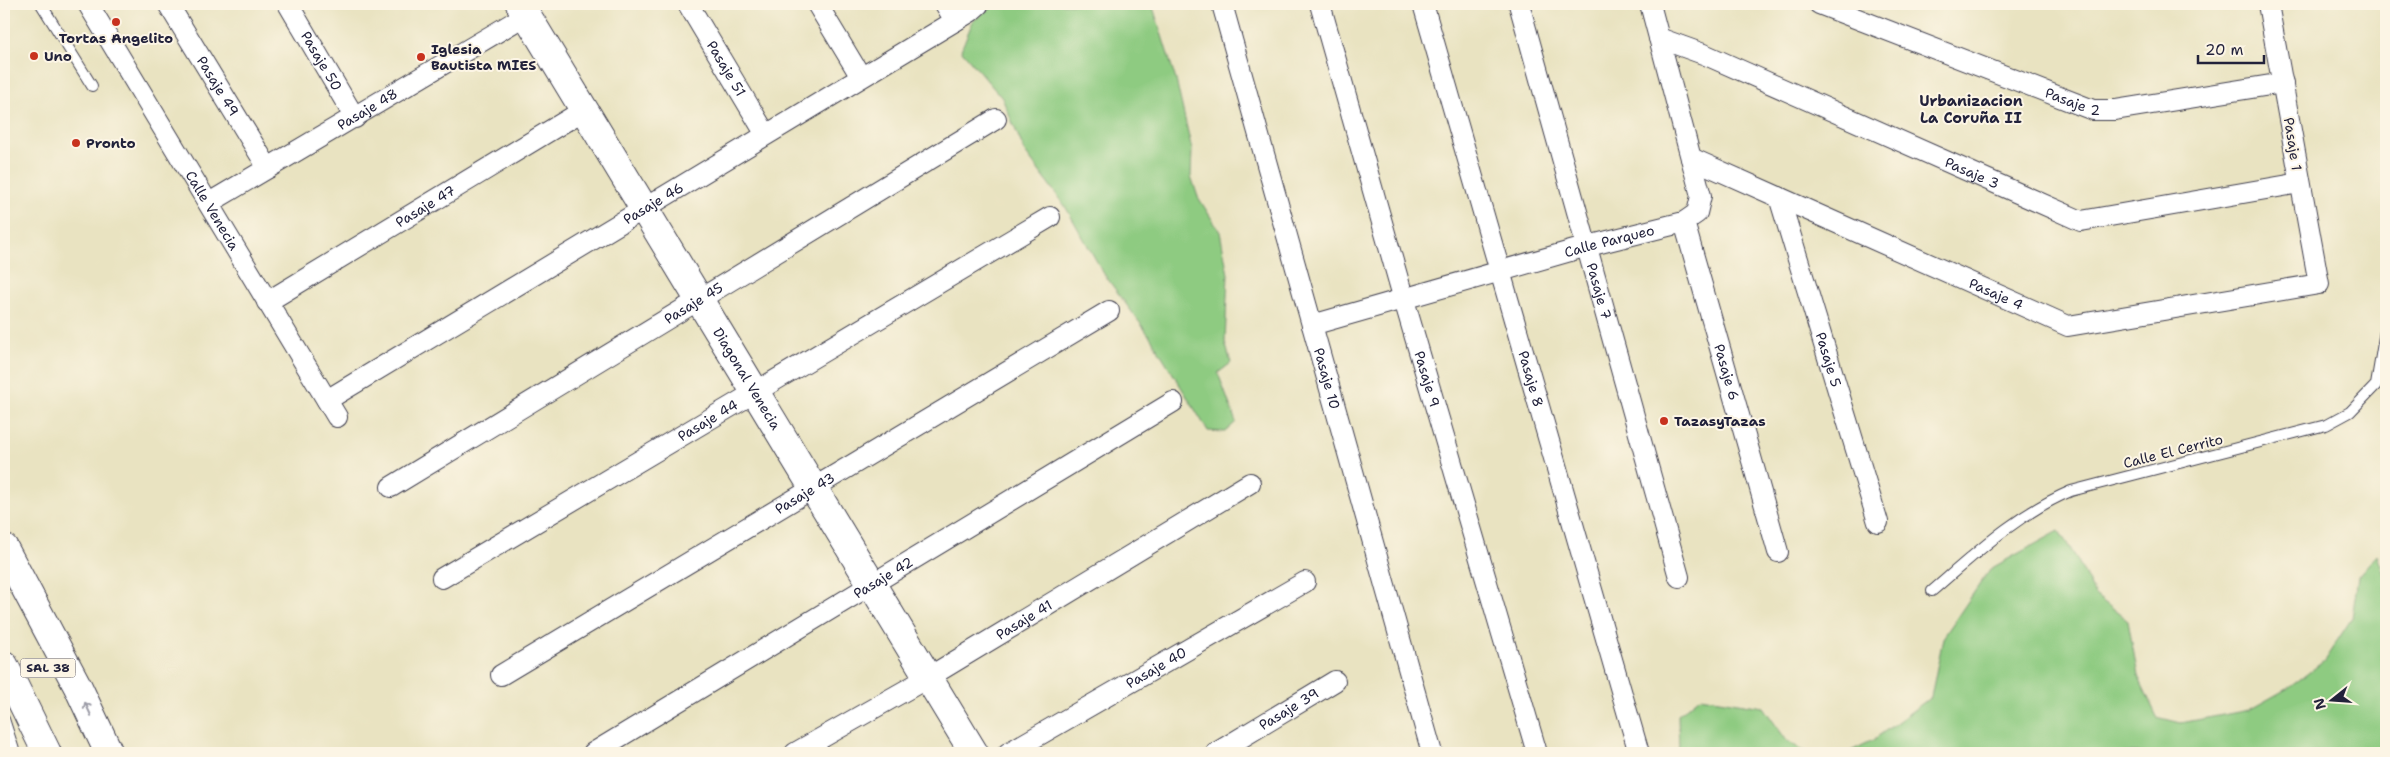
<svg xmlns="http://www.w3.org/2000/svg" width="2390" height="757" font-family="'Shantell Sans',sans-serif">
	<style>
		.green { fill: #8ecb81; stroke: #58765e }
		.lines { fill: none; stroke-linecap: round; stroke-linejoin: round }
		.lane-casing { stroke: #403f4f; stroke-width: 12 }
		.street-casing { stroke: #403f4f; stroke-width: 22 }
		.secondary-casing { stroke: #403f4f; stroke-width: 30 }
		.highway-casing { stroke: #403f4f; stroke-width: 30 }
		.lane { stroke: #fff; stroke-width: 10 }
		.street { stroke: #fff; stroke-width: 20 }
		.secondary { stroke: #fff; stroke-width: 28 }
		.highway { stroke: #fff; stroke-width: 28 }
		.oneway { stroke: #9c9ca7 }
		.poi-dot { fill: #c8321e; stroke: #fcf5e5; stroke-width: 2 }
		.labels { text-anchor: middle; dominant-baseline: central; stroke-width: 4; stroke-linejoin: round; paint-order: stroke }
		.shield { fill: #fcf5e5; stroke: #63616e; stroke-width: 1 }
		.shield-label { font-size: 12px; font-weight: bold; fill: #22223b }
		.poi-label { font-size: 14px; font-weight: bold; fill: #22223b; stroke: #fcf5e5; text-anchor: start }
		.street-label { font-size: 14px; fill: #22223b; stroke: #fcf5e5 }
		.neighbourhood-label { font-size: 15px; font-weight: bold; fill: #22223b; stroke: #fcf5e5 }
	</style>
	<rect width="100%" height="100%" fill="#fcf5e5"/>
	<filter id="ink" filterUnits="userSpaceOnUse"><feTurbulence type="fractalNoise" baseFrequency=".02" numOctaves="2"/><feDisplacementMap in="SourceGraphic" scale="10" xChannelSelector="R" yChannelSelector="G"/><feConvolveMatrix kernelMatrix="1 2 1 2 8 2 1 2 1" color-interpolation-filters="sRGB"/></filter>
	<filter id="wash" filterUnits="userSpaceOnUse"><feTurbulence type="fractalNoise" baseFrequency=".0096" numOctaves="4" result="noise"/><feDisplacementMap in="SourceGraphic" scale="20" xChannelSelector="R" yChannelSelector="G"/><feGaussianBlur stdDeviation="1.12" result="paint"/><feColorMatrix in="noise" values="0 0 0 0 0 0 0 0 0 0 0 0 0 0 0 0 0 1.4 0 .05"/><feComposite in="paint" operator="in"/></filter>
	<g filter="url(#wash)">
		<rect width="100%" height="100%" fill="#e9e3c1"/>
		<g class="green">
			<path d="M995,4H1152L1176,80L1192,150L1191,176L1198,197L1220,232L1228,274L1225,342L1231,363L1218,373L1236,422L1225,432L1208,431L1151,338L1104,274L1065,206L1025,152L1002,98L961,50L973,21Z"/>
			<path d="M2059,531L2077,559L2095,595L2128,621L2138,676L2157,717L2181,723L2249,710L2290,687L2324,661L2352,618L2358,576L2377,554L2386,580V753H1847L1873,740L1931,697L1943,638L1990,569Z"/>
			<path d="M1700,697L1763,707L1787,741L1807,753H1679L1678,715Z"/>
		</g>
	</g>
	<g filter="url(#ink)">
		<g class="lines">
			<defs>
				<g id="lane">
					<path d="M41,4L92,86"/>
					<path d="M1932,591C1976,553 2017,514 2071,491L2326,425L2350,412L2376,385L2386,325"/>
					<path d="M4,719L15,753"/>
				</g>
				<g id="street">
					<path id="s1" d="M88,4L337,417"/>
					<path id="s2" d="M168,4L268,168"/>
					<path id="s3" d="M288,4L355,118"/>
					<path id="s4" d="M688,4L765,133"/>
					<path d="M817,4L861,77"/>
					<path d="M945,4L955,21"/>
					<path id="s5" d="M1222,4L1432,753"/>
					<path id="s6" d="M1320,4L1404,300L1537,753"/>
					<path id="s7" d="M1423,4L1639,753"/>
					<path id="s8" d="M1519,4L1679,577"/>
					<path id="s9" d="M1819,4L2093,110H2115L2283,83"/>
					<path id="s10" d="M1659,38L1706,55L2081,221L2300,183"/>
					<path id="s11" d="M1691,158L2068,326L2319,284L2268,4"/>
					<path id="s12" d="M1779,197L1878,522"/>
					<path id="s13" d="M209,203L526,15"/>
					<path id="s14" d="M1684,222L1778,552"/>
					<path id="s15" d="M267,302L584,110"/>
					<path id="s16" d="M1312,325L1588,246L1684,222L1697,213L1701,196L1650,4"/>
					<path id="s17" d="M327,400L970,12L979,4"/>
					<path id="s18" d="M391,487L996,119"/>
					<path id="s19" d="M442,578L1050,217"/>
					<path id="s20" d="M501,675L1109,311"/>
					<path id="s21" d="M593,753L1173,402"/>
					<path id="s22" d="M795,753L929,677L1250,483"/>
					<path id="s23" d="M1008,753L1305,582"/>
					<path id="s24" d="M1216,753L1335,681"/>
				</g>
				<g id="secondary">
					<path id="s25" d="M520,4L974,753"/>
				</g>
				<g id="highway">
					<path d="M4,548L78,687L109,753"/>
					<path d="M4,665L47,753"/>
				</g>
			</defs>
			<use href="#lane" class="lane-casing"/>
			<use href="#street" class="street-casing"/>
			<use href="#secondary" class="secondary-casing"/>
			<use href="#highway" class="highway-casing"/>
			<use href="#lane" class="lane"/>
			<use href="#street" class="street"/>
			<use href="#secondary" class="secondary"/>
			<use href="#highway" class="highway"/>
		</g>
		<defs><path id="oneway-shaft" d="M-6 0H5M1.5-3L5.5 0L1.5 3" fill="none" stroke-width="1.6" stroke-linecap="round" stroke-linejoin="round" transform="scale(1.25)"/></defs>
		<use class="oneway" href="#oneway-shaft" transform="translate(88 709) rotate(-115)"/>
	</g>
	<g class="poi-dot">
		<circle cx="116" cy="22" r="5"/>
		<circle cx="34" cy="56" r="5"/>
		<circle cx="421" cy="57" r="5"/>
		<circle cx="76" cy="143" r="5"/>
		<circle cx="1664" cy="421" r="5"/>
	</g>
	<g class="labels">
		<rect class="shield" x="20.5" y="658.5" width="55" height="19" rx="4"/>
		<g class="shield-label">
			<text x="48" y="668">SAL 38</text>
		</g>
		<g class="poi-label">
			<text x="116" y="38" text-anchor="middle">Tortas Angelito</text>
			<text x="431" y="49">Iglesia<tspan x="431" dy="16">Bautista MIES</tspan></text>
			<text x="44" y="56">Uno</text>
			<text x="86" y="143">Pronto</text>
			<text x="1674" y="421">TazasyTazas</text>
		</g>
		<g class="street-label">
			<text stroke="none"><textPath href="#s3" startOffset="66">Pasaje 50</textPath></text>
			<text stroke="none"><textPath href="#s4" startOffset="75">Pasaje 51</textPath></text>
			<text stroke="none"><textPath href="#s2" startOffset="96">Pasaje 49</textPath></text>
			<text stroke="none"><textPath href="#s9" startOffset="272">Pasaje 2</textPath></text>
			<text stroke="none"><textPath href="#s13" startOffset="184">Pasaje 48</textPath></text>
			<text transform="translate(2293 144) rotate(81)">Pasaje 1</text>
			<text stroke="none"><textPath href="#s10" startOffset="341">Pasaje 3</textPath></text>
			<text stroke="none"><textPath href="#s17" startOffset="381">Pasaje 46</textPath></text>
			<text stroke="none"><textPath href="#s15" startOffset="185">Pasaje 47</textPath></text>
			<text stroke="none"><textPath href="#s1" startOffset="241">Calle Venecia</textPath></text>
			<text stroke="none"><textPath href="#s16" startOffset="309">Calle Parqueo</textPath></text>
			<text stroke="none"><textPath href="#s8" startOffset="298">Pasaje 7</textPath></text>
			<text stroke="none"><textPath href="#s11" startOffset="334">Pasaje 4</textPath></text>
			<text stroke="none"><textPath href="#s18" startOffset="354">Pasaje 45</textPath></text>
			<text stroke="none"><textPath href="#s12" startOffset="170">Pasaje 5</textPath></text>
			<text stroke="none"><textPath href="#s14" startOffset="156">Pasaje 6</textPath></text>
			<text stroke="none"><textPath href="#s25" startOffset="438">Diagonal Venecia</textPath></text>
			<text stroke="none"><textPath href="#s5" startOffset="389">Pasaje 10</textPath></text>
			<text stroke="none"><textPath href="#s6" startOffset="390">Pasaje 9</textPath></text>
			<text stroke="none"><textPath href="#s7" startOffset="390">Pasaje 8</textPath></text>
			<text stroke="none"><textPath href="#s19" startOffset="309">Pasaje 44</textPath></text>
			<text transform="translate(2173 451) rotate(-14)">Calle El Cerrito</text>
			<text stroke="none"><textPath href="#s20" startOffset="354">Pasaje 43</textPath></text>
			<text stroke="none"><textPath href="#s21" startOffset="339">Pasaje 42</textPath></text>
			<text stroke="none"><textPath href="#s22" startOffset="265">Pasaje 41</textPath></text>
			<text stroke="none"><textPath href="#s23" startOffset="171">Pasaje 40</textPath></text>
			<text stroke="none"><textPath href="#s24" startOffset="85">Pasaje 39</textPath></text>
		</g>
		<g class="neighbourhood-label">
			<text x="1971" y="101">Urbanizacion<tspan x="1971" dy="17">La Coruña II</tspan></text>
		</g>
	</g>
	<rect width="2390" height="757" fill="none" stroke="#fcf5e5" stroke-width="20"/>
	<g transform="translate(2332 700) rotate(253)" stroke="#fcf5e5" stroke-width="4" paint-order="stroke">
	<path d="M0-4L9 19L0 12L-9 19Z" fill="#22223b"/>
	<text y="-8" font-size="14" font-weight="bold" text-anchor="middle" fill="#22223b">N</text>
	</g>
	<path d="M2198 55v8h66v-8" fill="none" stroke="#22223b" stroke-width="2.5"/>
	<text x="2205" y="55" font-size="15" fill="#22223b" stroke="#fcf5e5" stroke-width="4" paint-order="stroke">20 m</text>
</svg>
